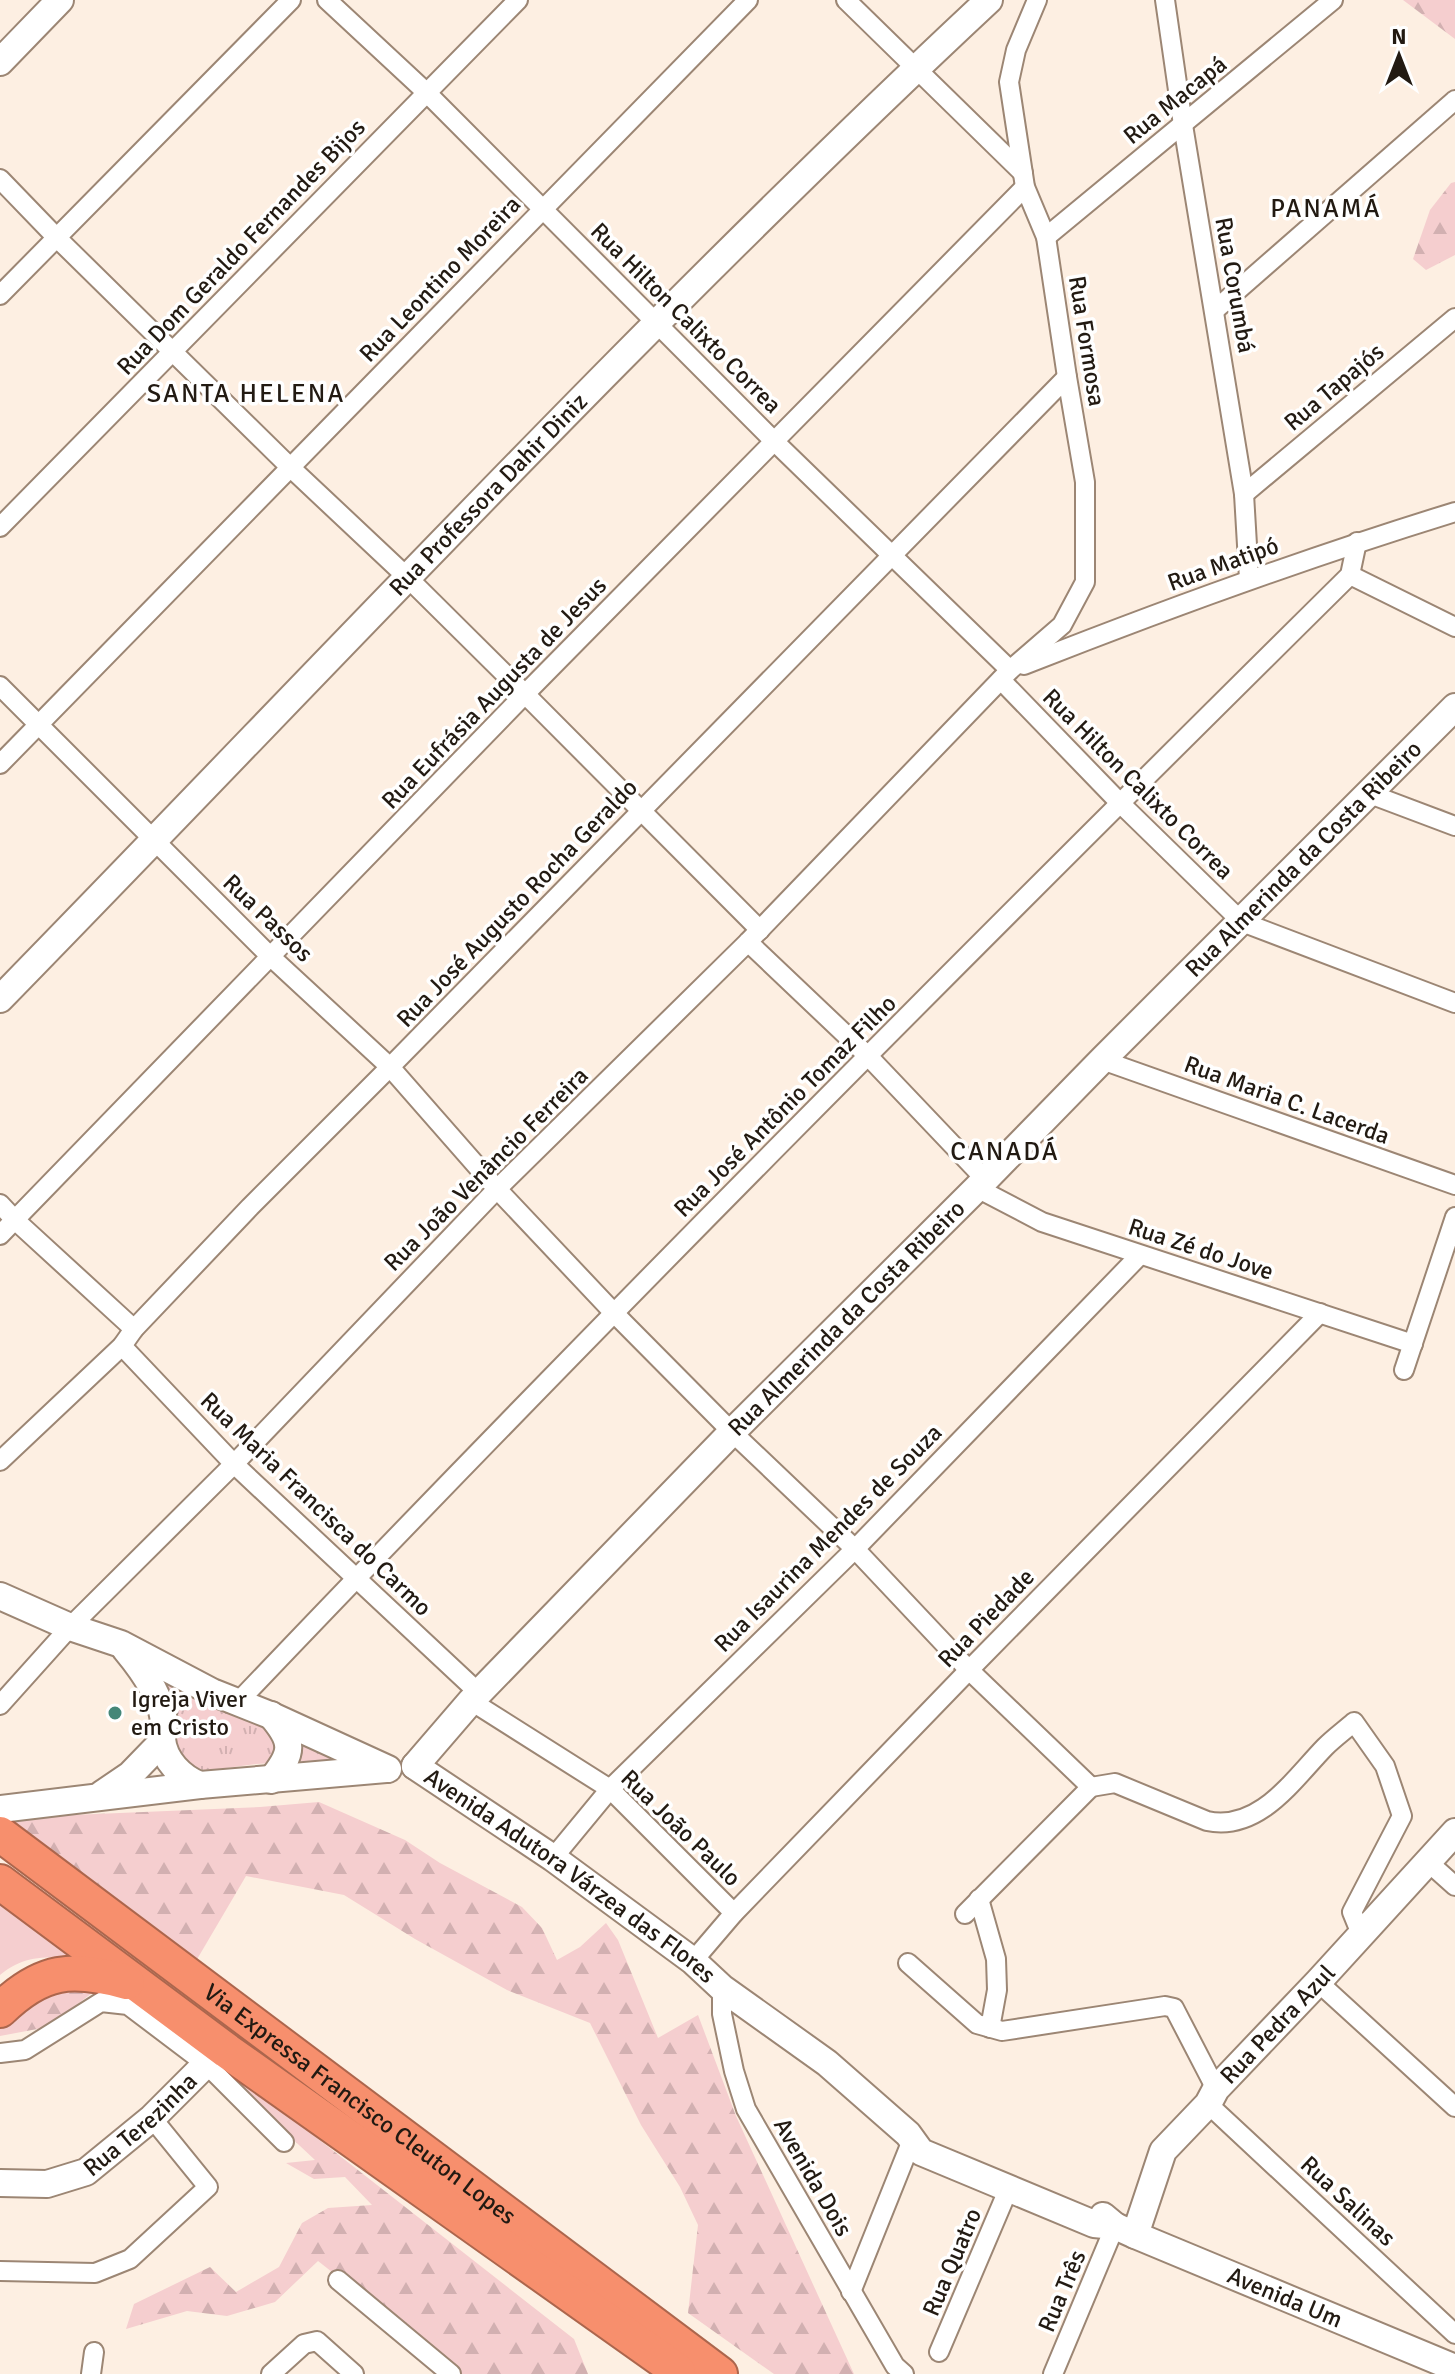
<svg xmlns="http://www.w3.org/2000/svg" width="1455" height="2374" font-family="Signika,sans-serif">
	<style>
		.grass { fill: #f5cecf }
		.forest { fill: url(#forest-firs) }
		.park { fill: url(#park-tufts) }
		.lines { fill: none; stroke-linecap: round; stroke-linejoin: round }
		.street-casing { stroke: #9c8674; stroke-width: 22 }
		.secondary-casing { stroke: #9c8674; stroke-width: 30 }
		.highway-casing { stroke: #ac664d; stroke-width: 38 }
		.street { stroke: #fff; stroke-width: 18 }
		.secondary { stroke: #fff; stroke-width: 26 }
		.highway { stroke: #f78f6d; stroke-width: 34 }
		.poi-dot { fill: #458778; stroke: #fff; stroke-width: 3 }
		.labels { text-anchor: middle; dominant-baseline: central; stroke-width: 7; stroke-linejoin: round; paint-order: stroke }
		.street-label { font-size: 24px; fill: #221a12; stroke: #fff }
		.poi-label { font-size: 24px; fill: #221a12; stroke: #fff; text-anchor: start }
		.neighbourhood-label { font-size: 26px; letter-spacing: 2px; fill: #221a12; stroke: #fff }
	</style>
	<defs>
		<pattern id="forest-firs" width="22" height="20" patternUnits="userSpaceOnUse" patternTransform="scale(2)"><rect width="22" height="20" fill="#f5cecf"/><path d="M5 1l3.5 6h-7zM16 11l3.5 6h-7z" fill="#d2b0b1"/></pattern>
		<pattern id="park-tufts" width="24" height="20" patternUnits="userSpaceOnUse" patternTransform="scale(2)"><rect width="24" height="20" fill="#f5cecf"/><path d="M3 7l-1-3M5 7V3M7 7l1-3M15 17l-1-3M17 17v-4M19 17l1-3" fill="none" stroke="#d2b0b1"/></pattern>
	</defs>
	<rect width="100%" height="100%" fill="#fdefe2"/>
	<path class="grass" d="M0,1904L71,1957C42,1957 23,1956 0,1975Z"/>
	<g class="forest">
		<path d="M1403,0H1455V39Z"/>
		<path d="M1455,182V255L1426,270L1413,259L1430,210L1451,183Z"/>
		<path d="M319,1802L405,1840L440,1863L522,1907L542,1928L557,1960L580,1947L606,1923L618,1940L658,2038L698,2015L736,2116L854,2374H774L688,2313L698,2225L680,2187L641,2125L590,2023L507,1990L415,1939L344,1895L246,1876L196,1961L1,1818L260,1807Z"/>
		<path d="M64,1982L134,2001L92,1993L48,2027L0,2036V2022Z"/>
		<path d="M235,2074L574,2339L588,2374H462L318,2261L275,2302L227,2316L187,2311L126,2329L134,2304L210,2267L236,2292L279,2267L302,2223L328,2208L372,2205L345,2177L314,2179L286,2163L315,2160L226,2077Z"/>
	</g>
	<path class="park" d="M145,1659L361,1758L256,1764L219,1769L203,1770L190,1764L175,1748Z"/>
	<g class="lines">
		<defs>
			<g id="street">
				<path d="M327,0L426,92L775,442L1010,670"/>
				<path d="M846,0L1023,173"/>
				<path d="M1165,0L1183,125L1244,494L1249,579"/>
				<path d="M0,179L57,238L291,468L408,578L525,694L760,930"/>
				<path d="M1046,237L1333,0"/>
				<path d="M0,295L291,0"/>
				<path d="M1215,310L1455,100"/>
				<path d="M1244,494L1455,318"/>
				<path d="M0,527L518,0"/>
				<path d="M1350,575L1455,627"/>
				<path d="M1024,665C1166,609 1309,557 1455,512"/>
				<path d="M1001,680L1120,803L1242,922L1455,1003"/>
				<path d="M0,686L271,957L390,1067L497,1189L614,1313L732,1432L855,1549L969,1670L1091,1787L965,1914"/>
				<path d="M0,764C251,511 497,253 748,0"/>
				<path d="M1370,794L1455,826"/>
				<path d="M748,942L868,1056L985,1179"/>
				<path d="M1102,1060L1455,1185"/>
				<path d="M977,1188L1042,1222L1413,1344"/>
				<path d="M0,1204L15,1220L134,1329"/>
				<path d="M0,1235L525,694L1025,187"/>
				<path d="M122,1346L234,1464L480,1694"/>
				<path d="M1404,1370L1455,1217"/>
				<path d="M0,1461L122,1346L134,1329L250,1207L390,1067L1067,377"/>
				<path d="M471,1701L610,1789L734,1913"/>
				<path d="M238,1702C602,1320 975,946 1350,575L1357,542"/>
				<path d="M0,1705L70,1627L234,1464L497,1189L748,942L1010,670L1062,625L1085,582V482L1067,377L1046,237L1025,187L1009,82L1016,50L1037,0"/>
				<path d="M1091,1787L1115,1783L1207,1821C1259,1832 1293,1780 1325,1747C1334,1738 1345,1730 1354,1722L1385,1766L1402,1816L1352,1912L1361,1934"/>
				<path d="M553,1858L610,1789L855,1549L1140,1255"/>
				<path d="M1427,1861L1455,1886"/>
				<path d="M979,1899L996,1959L997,1990L990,2028"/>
				<path d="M693,1961L734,1913L969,1670L1320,1313"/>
				<path d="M908,1963L977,2024L1002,2031L1165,2006L1174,2008L1216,2089"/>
				<path d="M1318,1982L1455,2107"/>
				<path d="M722,1988V2014L734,2071L746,2109L895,2366L904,2374"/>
				<path d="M0,2053L25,2050L101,2002L128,2005L206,2064L284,2142"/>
				<path d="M1208,2104L1455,2334"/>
				<path d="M0,2271L95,2273L130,2259L208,2187L152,2118"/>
				<path d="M338,2280L451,2374"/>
				<path d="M851,2292L912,2140"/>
				<path d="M939,2352L1008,2190"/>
				<path d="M91,2374L94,2352"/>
				<path d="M271,2374L304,2344L317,2341L354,2374"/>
				<path d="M1053,2374L1115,2226"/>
			</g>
			<g id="secondary">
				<path d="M0,62L60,0"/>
				<path id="s1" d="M0,999C327,664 646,320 989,0"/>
				<path d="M0,1596L70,1627L121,1644L212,1692L270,1715L388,1769"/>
				<path d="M126,1650C141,1668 161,1696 164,1721C165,1727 162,1733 162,1739C164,1761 182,1778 200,1785"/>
				<path d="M271,1715C294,1742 294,1752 271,1780"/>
				<path id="s2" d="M415,1766L471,1701L732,1432L977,1188L1102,1060L1455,707"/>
				<path id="s3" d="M415,1766L553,1858L693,1961L722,1988L827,2063L908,2134L921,2152L1094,2224L1115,2226"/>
				<path d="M102,1794L130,1775L162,1742"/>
				<path d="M0,1809L200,1785L386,1769"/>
				<path id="s4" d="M0,2183L47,2184L86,2172L152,2118L206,2064L227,2051"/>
				<path id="s5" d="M1103,2216L1115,2226L1135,2235L1455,2368"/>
				<path id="s6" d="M1135,2235L1163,2151L1208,2104L1216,2089L1318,1982L1455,1832"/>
			</g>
			<g id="highway">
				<path id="s7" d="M0,1834L720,2374"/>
				<path d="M0,1882L227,2051L678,2371"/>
				<path d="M0,2010C42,1969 72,1967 127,1982"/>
			</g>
		</defs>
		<use href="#street" class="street-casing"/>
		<use href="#secondary" class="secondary-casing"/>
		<use href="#highway" class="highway-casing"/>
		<use href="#street" class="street"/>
		<use href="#secondary" class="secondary"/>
		<use href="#highway" class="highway"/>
	</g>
	<circle class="poi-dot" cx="115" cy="1713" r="8"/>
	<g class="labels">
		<g class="street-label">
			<text transform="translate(1175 100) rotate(-39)">Rua Macapá</text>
			<text transform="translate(241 247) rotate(-46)">Rua Dom Geraldo Fernandes Bijos</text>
			<text transform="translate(440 279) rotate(-46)">Rua Leontino Moreira</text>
			<text transform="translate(1235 285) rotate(80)">Rua Corumbá</text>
			<text transform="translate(686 318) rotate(45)">Rua Hilton Calixto Correa</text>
			<text transform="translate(1087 341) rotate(81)">Rua Formosa</text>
			<text transform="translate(1334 387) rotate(-40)">Rua Tapajós</text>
			<text stroke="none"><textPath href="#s1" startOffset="702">Rua Professora Dahir Diniz</textPath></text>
			<text transform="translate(1223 564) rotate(-20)">Rua Matipó</text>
			<text transform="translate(494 693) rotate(-46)">Rua Eufrásia Augusta de Jesus</text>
			<text transform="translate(1138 784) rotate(45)">Rua Hilton Calixto Correa</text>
			<text stroke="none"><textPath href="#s2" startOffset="1270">Rua Almerinda da Costa Ribeiro</textPath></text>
			<text transform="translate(517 903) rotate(-46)">Rua José Augusto Rocha Geraldo</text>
			<text transform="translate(268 918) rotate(44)">Rua Passos</text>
			<text transform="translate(1287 1100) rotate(20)">Rua Maria C. Lacerda</text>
			<text transform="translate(785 1106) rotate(-45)">Rua José Antônio Tomaz Filho</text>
			<text transform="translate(486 1169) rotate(-45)">Rua João Venâncio Ferreira</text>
			<text transform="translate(1201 1249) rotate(18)">Rua Zé do Jove</text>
			<text stroke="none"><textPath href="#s2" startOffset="622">Rua Almerinda da Costa Ribeiro</textPath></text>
			<text transform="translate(316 1504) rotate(44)">Rua Maria Francisca do Carmo</text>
			<text transform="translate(828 1538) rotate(-45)">Rua Isaurina Mendes de Souza</text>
			<text transform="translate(986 1618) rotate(-46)">Rua Piedade</text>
			<text transform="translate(681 1828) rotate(44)">Rua João Paulo</text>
			<text stroke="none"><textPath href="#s3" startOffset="190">Avenida Adutora Várzea das Flores</textPath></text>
			<text stroke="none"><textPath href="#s6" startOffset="260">Rua Pedra Azul</textPath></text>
			<text stroke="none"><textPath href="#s7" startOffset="450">Via Expressa Francisco Cleuton Lopes</textPath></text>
			<text stroke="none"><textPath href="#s4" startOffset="160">Rua Terezinha</textPath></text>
			<text transform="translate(813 2177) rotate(60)">Avenida Dois</text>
			<text transform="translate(1348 2201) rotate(43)">Rua Salinas</text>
			<text transform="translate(952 2262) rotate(-67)">Rua Quatro</text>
			<text transform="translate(1062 2291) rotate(-67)">Rua Três</text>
			<text stroke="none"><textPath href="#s5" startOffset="200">Avenida Um</textPath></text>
		</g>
		<g class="poi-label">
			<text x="131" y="1699">Igreja Viver<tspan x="131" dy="28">em Cristo</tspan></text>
		</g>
		<g class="neighbourhood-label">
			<text x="1326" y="209">PANAMÁ</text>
			<text x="246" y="394">SANTA HELENA</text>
			<text x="1005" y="1152">CANADÁ</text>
		</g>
	</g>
	<g transform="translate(1399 56)" stroke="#ffffff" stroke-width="6" paint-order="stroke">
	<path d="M0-6L14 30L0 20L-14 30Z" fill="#221a12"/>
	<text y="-12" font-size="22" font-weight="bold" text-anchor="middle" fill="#221a12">N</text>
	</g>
</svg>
